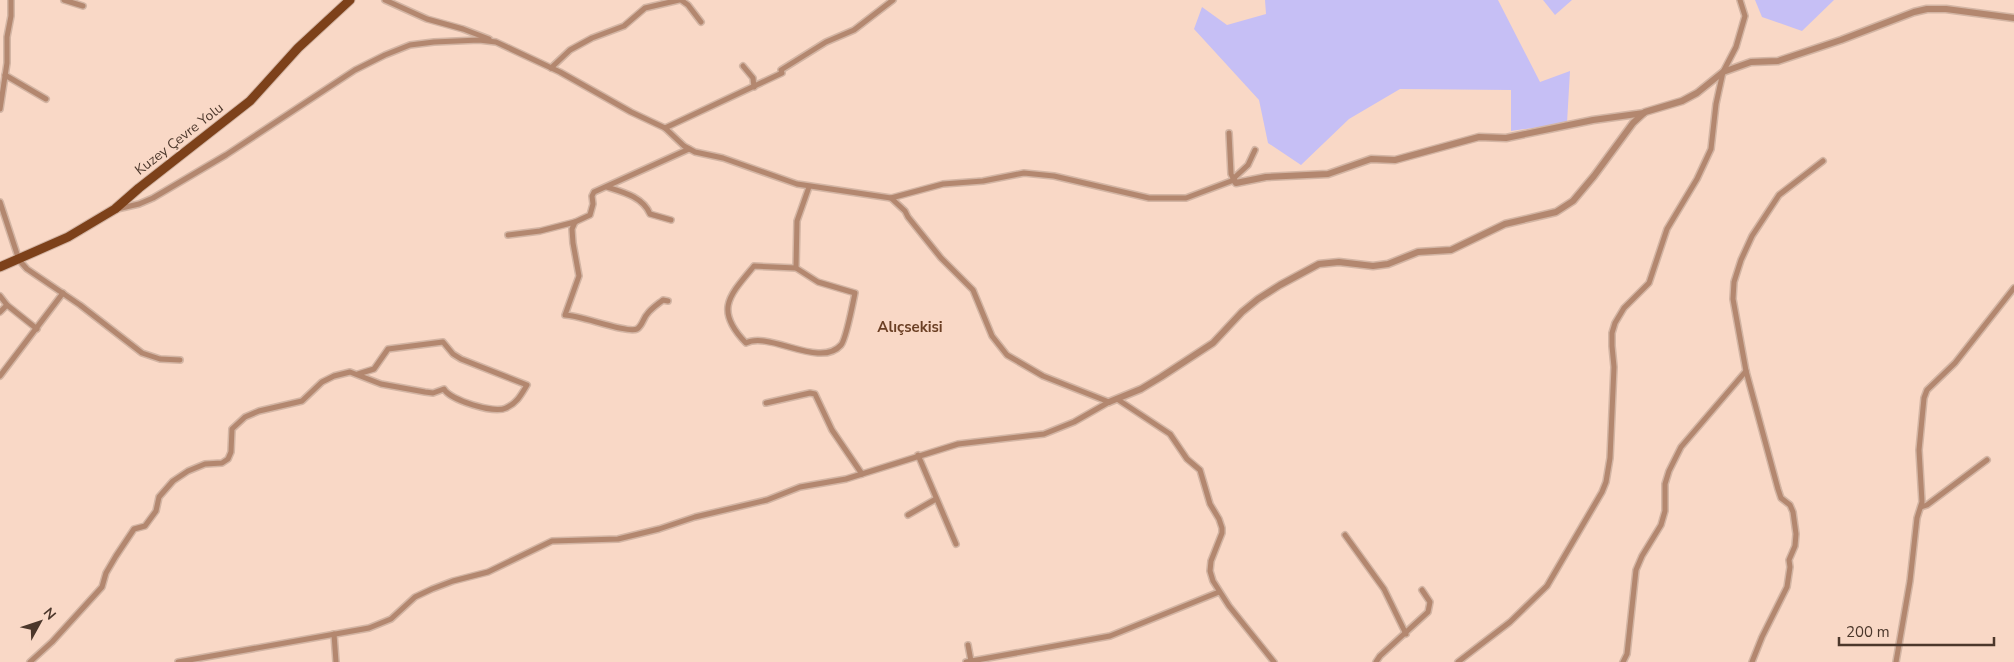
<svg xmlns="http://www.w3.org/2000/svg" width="2014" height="662" font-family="'Nunito Sans',sans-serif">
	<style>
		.green { fill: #c6bff5 }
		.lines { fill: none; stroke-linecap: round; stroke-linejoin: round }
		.minor-casing { stroke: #d3b5a4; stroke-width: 8 }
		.tertiary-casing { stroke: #d3b5a4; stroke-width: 9 }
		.primary-casing { stroke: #d3b5a4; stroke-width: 11 }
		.minor { stroke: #b3876f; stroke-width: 5 }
		.tertiary { stroke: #b3876f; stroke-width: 6 }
		.primary { stroke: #7d411a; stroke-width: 9 }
		.labels { text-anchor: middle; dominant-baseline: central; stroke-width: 4; stroke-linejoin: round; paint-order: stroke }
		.street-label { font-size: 14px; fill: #4c372b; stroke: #f9d8c6 }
		.neighbourhood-label { font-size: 15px; font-weight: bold; fill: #6b3f24; stroke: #f9d8c6 }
	</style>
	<rect width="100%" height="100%" fill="#f9d8c6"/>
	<g class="green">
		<path d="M1265,0H1498L1540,82L1570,71L1567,123L1511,131V90L1400,89L1349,119L1301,165L1268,143L1259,100L1194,29L1202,7L1227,25L1266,14Z"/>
		<path d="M1543,0H1572L1555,15Z"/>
		<path d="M1755,0H1834L1802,31L1762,17Z"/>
	</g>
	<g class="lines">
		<defs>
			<g id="minor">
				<path d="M64,0L83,6"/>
				<path d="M385,0L427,19L463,29L489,39"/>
				<path d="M681,0L688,5L701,22"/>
				<path d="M743,66L753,78L754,87"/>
				<path d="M551,68L570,50L592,38L624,26L645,8L679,0"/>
				<path d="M5,75L46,99"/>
				<path d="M0,109L7,63V37L11,16V0"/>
				<path d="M665,128L782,73L781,70L826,42L854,30L893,0"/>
				<path d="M1233,179L1248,165L1255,150"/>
				<path d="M607,187C623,192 643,197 650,214L671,220"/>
				<path d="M891,198L943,184L983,181L1024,173L1054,176L1149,198H1186L1234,180L1231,174L1229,133"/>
				<path d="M0,202L19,260L27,269L80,305L142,353L160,359L180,360"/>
				<path d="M117,209L139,204L153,198L226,155L355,70L385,55L410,45L434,42L479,40L496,42L560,72L631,112L665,128L684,146L695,152L723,158L797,184L891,198L905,211L908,217L941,258L973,290L992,336L1007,355L1043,376L1109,402"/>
				<path d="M508,235L540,231L575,222"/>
				<path d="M754,266L796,268L818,282L855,293C853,303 846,339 841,345C820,369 770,331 746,343C714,310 729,296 754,266Z"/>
				<path d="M796,268L797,221L809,187"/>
				<path d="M0,296L7,305L37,329"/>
				<path d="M668,301L663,300C658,304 652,308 648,313C643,318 643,325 637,329C628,334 580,315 565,315L579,276L573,243L572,229L575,222L590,215L593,204L592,196L594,192L689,149"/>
				<path d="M0,312L7,305"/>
				<path d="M0,376L63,293"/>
				<path d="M1117,399L1170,434L1187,459L1200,470L1210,504L1219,519L1222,528V533L1211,561L1210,571L1213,581L1229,606L1274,662"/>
				<path d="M766,403L810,393L815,394L832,430L862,474"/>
				<path d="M918,455L956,544"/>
				<path d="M1921,507L1927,505L1987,460"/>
				<path d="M908,515L936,499"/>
				<path d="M1345,535L1384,589L1406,634"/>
				<path d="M334,634L336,662"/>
				<path d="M968,645L971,661"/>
				<path d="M30,662L52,642L102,587L106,573L116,556L134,529L145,526L156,511L159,497L173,481L188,471L205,464L222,463L228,459L231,452L232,429L245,417L259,411L302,401L322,382L334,376L350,372L381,384L425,392L433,393L444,389C450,400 494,414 506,408C517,403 521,395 527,385L461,359L453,354L443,342L388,349L374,369L358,374"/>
				<path d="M178,662L369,628L391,619L415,597L432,589L453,581L488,572L552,541L618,539L659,529L695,517L767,500L800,487L846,479L958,444L1044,434L1074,422L1109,402"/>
				<path d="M966,662L1110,636L1219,592"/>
				<path d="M1376,662L1380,656L1428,612L1430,602L1422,590"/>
				<path d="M1458,662L1510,622L1547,586L1602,492L1606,482L1610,458L1614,367L1612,346V333L1615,323L1624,308L1649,283L1667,229L1697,179L1711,149L1716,104L1723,72L1736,47L1745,16L1740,0"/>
				<path d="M1623,662L1627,654L1636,570L1642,556L1661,525L1665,511V484L1669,471L1681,447L1746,371"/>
				<path d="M1752,662L1762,637L1787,587L1790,567L1789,560L1795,546L1796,534L1793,512L1790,505L1781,498L1778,489L1746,371L1733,299L1734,282L1741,260L1752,236L1779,195L1823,161"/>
				<path d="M1896,662L1910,581L1917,518L1922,502L1919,450L1924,398L1927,390L1955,363L2014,288"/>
			</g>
			<g id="tertiary">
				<path d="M1234,180L1236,183L1266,177L1328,174L1371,159L1395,160L1479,137L1506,138L1593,120L1644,113"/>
				<path d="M1109,402L1141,389L1161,377L1213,343L1242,312L1258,299L1280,285L1319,264L1339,262L1373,266L1388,264L1418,252L1451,250L1505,224L1556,212L1573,201L1594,176L1633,123L1645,112L1682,101L1697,93L1723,72L1751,62L1778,61L1841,40L1914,12L1927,9H1946L2014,18"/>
			</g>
			<path id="primary" d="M0,267L68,237L115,209L139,188L250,101L298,48L350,0"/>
		</defs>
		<use href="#minor" class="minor-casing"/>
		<use href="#tertiary" class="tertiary-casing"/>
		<use href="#primary" class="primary-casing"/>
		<use href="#minor" class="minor"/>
		<use href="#tertiary" class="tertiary"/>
		<use href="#primary" class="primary"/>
	</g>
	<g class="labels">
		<g class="street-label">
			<text transform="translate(179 139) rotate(-38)">Kuzey Çevre Yolu</text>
		</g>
		<g class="neighbourhood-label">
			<text x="910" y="327">Alıçsekisi</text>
		</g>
	</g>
	<g transform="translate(40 622) rotate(50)" stroke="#f9d8c6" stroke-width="4" paint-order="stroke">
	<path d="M0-4L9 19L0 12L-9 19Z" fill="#4c372b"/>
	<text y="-8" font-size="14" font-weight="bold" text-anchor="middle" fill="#4c372b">N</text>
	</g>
	<path d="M1839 637v8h155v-8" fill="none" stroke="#4c372b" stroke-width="2.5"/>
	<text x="1846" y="637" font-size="15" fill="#4c372b" stroke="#f9d8c6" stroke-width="4" paint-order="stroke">200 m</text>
</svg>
